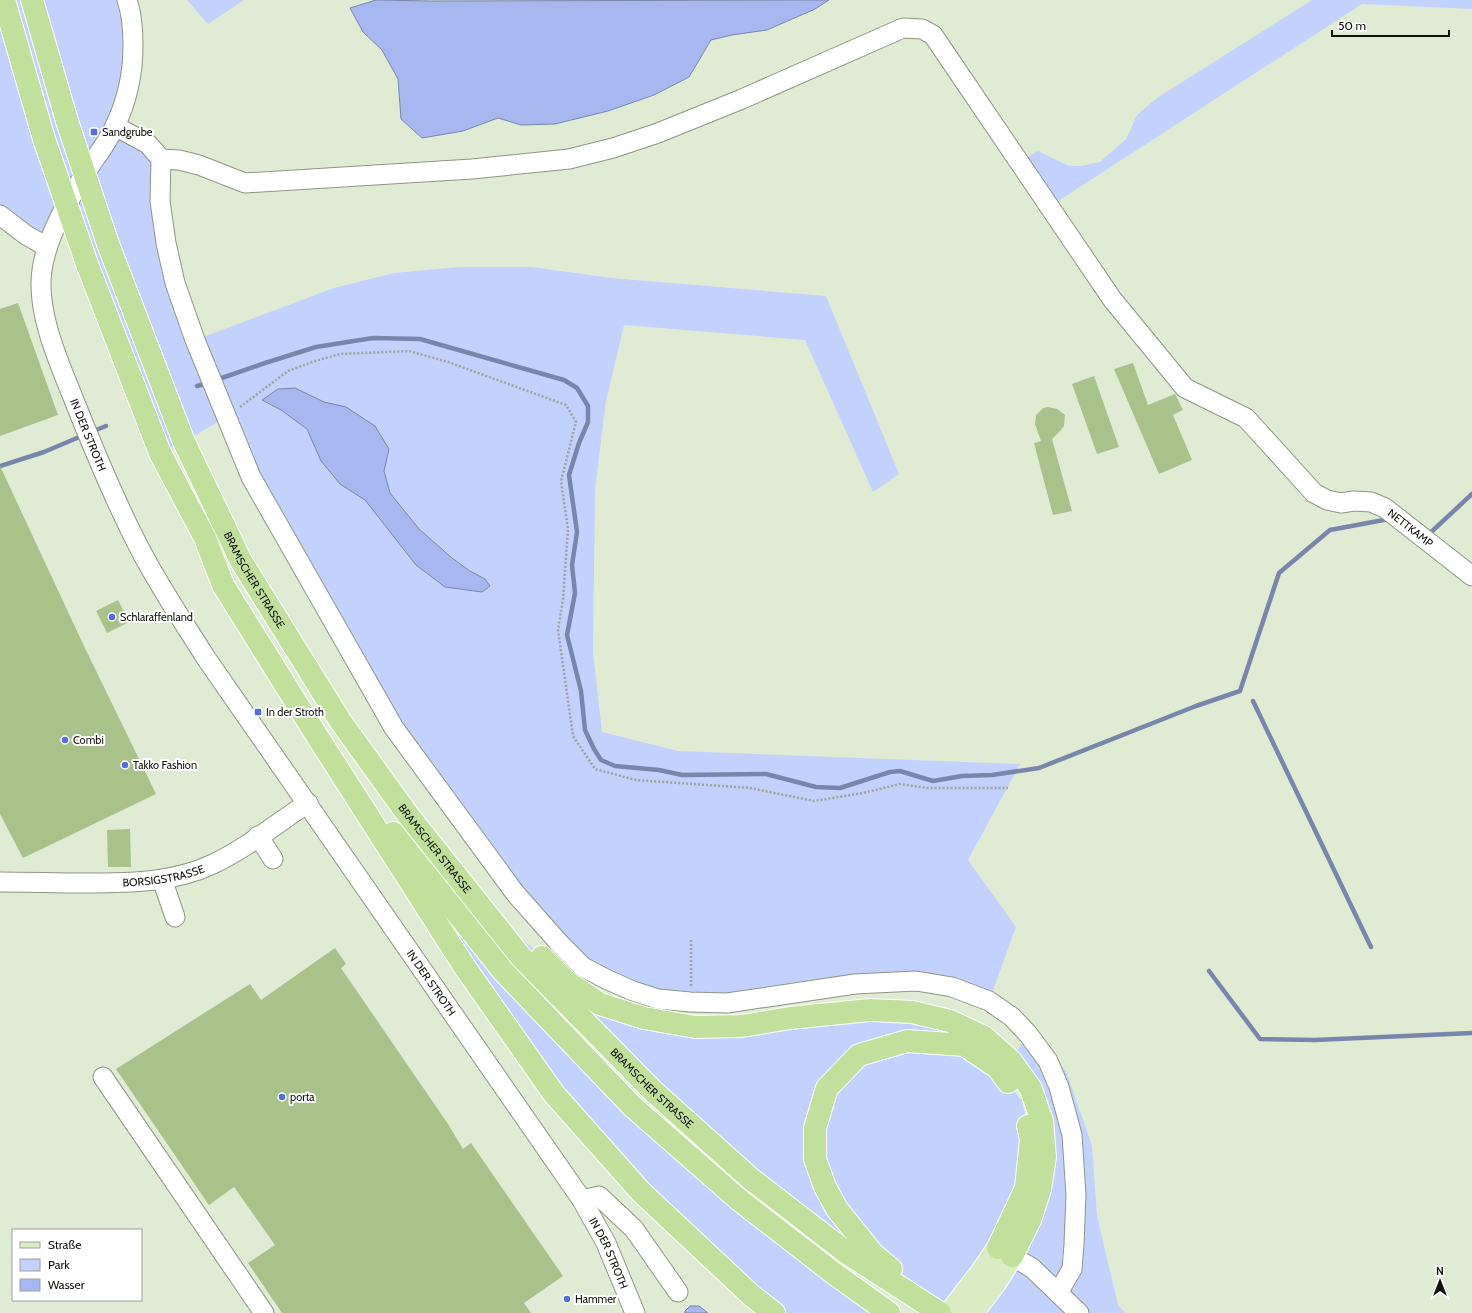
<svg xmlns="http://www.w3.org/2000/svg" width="1472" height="1313" font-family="Cabin,sans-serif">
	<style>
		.green { fill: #c3d1fe }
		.water { fill: #a7b8f1; stroke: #7986ac }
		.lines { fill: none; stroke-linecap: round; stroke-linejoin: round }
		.stream { stroke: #7986ac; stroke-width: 4.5 }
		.building { fill: #a8c289 }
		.minor-casing { stroke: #8c9781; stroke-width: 21 }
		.major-casing { stroke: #fff; stroke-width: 24 }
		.highway-casing { stroke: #fff; stroke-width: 24 }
		.path { stroke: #9da694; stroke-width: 2.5; stroke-dasharray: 2 2; stroke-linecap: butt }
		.minor { stroke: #fff; stroke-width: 19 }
		.major { stroke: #daecc4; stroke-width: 22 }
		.highway { stroke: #c1e09c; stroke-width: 22 }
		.highway-bridge-casing { stroke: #fff; stroke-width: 24; stroke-linecap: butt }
		.highway-bridge { stroke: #c1e09c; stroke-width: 22 }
		.poi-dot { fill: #546be1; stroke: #fff; stroke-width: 1.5 }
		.labels { text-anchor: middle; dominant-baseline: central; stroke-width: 4; stroke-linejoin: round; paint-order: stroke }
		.poi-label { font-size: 11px; fill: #0e120a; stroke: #fff; text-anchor: start }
		.street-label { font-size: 11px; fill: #0e120a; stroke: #fff }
	</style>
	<rect width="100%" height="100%" fill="#e0ebd4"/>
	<g class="green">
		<path d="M0,0H127L119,116L148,144L160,201L195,340L334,288L394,273L459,267H532L611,278L826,296L899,474L873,492L805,340L624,325L606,401L595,490L593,652L602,732L678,751L1020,764L968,860L1016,927L989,1001L952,987L690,1002L583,967L394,728L226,417L184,442L160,453L67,207L47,247L0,215Z"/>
		<path d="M187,0H244L208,24Z"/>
		<path d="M1312,0H1472V9L1362,4L1049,207L1018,162L1038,151L1069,166H1081L1100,162L1126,139L1137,115L1157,98Z"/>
		<path d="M317,736L503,971L632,1106L873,1313H774L554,1094Z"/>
		<path d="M488,916L532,947L567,982L644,1018H790L950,1021L998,1068L1022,1102L1031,1139L998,1248L938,1311L751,1179Z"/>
		<path d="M1028,1034L1066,1071L1092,1146L1097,1216L1118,1305L1125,1313H984L1045,1154L1011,1061Z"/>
	</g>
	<g class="water">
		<path d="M376,0L432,1L829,0L815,9L767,30L732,35L711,40L689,77L654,95L608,111L555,124L521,125L498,118L463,131L422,138L401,119L398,79L382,50L363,32L350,8Z"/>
		<path d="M295,388L324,402L346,407L375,426L389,449L384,471L390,493L419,529L452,558L470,571L485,579L490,586L482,592L445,587L416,565L365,500L340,484L321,461L307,429L281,410L262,400L278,389Z"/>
		<path d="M690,1306H699L708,1313H685V1311Z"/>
	</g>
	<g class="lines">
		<g class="stream">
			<path d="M216,380L265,363L316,347L373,338L420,339L564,380L577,388L588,406V422L579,443L569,475L577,532L572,565L575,593L567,635L581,691L585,730L594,749L601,760L615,766L659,770L682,775L766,774L816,787L840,788L890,772L900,771L933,781L962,776L992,775L1039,768L1196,706L1240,691L1279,573L1330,530L1389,519"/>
			<path d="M197,386L207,383"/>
			<path d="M91,432L106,426"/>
			<path d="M0,466L44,452L84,435"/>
			<path d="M1428,535L1472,494"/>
			<path d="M1253,701L1371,947"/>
			<path d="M1209,971L1260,1039L1315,1040L1472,1033"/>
		</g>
	</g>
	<g class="building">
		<path d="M18,303L58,415L0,436V309Z"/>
		<path d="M1133,363L1148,405L1175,394L1183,410L1173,415L1192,460L1159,474L1114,369Z"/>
		<path d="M1094,376L1119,447L1097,454L1072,384Z"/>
		<path d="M1048,407L1057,409L1065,415L1064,426L1061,430L1052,439L1072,511L1053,515L1034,443L1041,441L1035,424L1036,415L1043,408Z"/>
		<path d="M0,466L83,644L156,794L23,858L0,814Z"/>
		<path d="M118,600L129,622L107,633L96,611Z"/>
		<path d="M130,829L131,867H108L107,830Z"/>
		<path d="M335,948L346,964L341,968L448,1124L463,1149L471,1143L563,1276L524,1303L531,1313H282L248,1263L275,1245L234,1187L209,1205L116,1069L250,984L261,1000Z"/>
	</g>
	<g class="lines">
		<defs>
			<g id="minor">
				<path id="s1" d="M127,0C132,14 133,31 133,46C133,74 127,101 115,126C108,142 97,155 88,169C69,199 47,235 42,270C36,310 57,358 72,395C93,448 115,502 142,553C161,589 184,623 206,658L582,1200L606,1243L635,1313"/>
				<path d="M115,126L148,144L161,159L160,201L166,243L175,283L195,340L251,477L394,728L515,893L560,944L583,967L608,980L633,991L658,999L690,1002L727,1003L855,984L916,981L952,987L989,1001L1012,1017L1028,1034L1048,1061L1059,1087L1072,1135L1076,1195L1074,1245L1072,1269L1058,1293"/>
				<path id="s2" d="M161,159L179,160L199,165L245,183L472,169L569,159L613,148L658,133L742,99L903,28L922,29L933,35L1112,299L1185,388L1246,418L1314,493L1327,500L1341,503L1354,501L1371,502L1385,508L1472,576"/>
				<path d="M0,215L26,235L47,247"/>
				<path d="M258,836L273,859"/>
				<path d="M162,879L175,917"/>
				<path id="s3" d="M0,882C28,882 57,883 85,883C129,883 173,883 213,864C247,848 277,823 308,803"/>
				<path d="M103,1077L264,1313"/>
				<path d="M582,1200L599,1196L634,1229L678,1292"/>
				<path d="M1000,1249L1032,1268L1079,1313"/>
			</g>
			<g id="major">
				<path d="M950,1313L981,1273L998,1248"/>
				<path d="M972,1313L995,1283L1012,1256"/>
			</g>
			<g id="highway">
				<path d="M4,0L44,139"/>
				<path d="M32,0L67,121"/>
				<path id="s4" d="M108,244L184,442L241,561L341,722L408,815L521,957L653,1091L751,1179L847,1253L940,1313"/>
				<path d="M87,264L160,453L205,538L223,585L317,736L466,969L554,1094L641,1192L752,1296L774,1313"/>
				<path d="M393,833L503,971L632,1106L738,1199L832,1272L889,1313"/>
				<path d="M542,957L567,982L600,1004L644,1018L695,1027L742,1026L790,1018L870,1010L912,1012L950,1021L984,1037L1011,1061L1031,1089L1042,1121L1045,1157L1040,1189L1030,1220L1012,1256"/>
				<path d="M998,1248L1026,1188L1031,1139L1028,1126"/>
				<path d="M891,1269L873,1254L837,1209L825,1187L815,1159V1128L827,1088L859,1055L907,1041L964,1045L998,1068L1008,1082"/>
			</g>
		</defs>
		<use href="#minor" class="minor-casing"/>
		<use href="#major" class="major-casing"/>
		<use href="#highway" class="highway-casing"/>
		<g class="path">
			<path d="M240,407L288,371L315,361L340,354L409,351L448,362L566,405L576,422L561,481L568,529L563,599L558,630L573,736L595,769L636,780L750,788L814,801L863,793L900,784L927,788H1008"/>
			<path d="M691,986V939"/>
		</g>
		<use href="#minor" class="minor"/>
		<use href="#major" class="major"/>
		<use href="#highway" class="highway"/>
		<defs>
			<g id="highway-bridge">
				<path d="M67,121L108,244"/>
				<path d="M44,139L87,264"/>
			</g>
		</defs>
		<use href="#highway-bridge" class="highway-bridge-casing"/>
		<use href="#highway-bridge" class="highway-bridge"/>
	</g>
	<g class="poi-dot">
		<rect x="90" y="128" width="8" height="8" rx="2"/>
		<circle cx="112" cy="617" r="4"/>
		<rect x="254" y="708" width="8" height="8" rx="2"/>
		<circle cx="65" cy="740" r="4"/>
		<circle cx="125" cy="765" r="4"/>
		<circle cx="282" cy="1097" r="4"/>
		<circle cx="567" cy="1299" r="4"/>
	</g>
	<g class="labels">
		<g class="poi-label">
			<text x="102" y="132">Sandgrube</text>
			<text x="120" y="617">Schlaraffenland</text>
			<text x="266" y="712">In der Stroth</text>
			<text x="73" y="740">Combi</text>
			<text x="133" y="765">Takko Fashion</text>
			<text x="290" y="1097">porta</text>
			<text x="575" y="1299">Hammer</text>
		</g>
		<g class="street-label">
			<text stroke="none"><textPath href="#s1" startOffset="465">IN DER STROTH</textPath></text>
			<text stroke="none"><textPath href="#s2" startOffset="1514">NETTKAMP</textPath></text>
			<text stroke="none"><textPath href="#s4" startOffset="367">BRAMSCHER STRASSE</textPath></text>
			<text stroke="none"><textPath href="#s4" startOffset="691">BRAMSCHER STRASSE</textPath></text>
			<text stroke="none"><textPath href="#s3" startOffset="164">BORSIGSTRASSE</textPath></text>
			<text stroke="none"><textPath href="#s1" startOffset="1113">IN DER STROTH</textPath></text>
			<text stroke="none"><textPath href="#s4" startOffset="1015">BRAMSCHER STRASSE</textPath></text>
			<text stroke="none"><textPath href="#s1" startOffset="1437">IN DER STROTH</textPath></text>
		</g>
	</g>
	<rect x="12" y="1229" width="130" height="72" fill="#ffffff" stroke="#9fa09d"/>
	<rect x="20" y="1242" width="20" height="6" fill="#daecc4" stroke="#9fa09d"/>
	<text x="48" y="1249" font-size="12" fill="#0e120a">Straße</text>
	<rect x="20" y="1259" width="20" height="12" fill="#c3d1fe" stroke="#9fa09d"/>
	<text x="48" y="1269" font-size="12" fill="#0e120a">Park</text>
	<rect x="20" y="1279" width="20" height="12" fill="#a7b8f1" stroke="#9fa09d"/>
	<text x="48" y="1289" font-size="12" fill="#0e120a">Wasser</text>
	<g transform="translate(1440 1281)" stroke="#ffffff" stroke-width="3" paint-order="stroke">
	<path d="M0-3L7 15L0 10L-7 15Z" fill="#0e120a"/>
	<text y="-6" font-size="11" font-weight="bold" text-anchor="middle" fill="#0e120a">N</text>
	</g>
	<path d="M1332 30v6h117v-6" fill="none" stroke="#0e120a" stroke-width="2"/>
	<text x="1338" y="30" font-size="12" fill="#0e120a" stroke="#ffffff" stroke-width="3" paint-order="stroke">50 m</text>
</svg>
